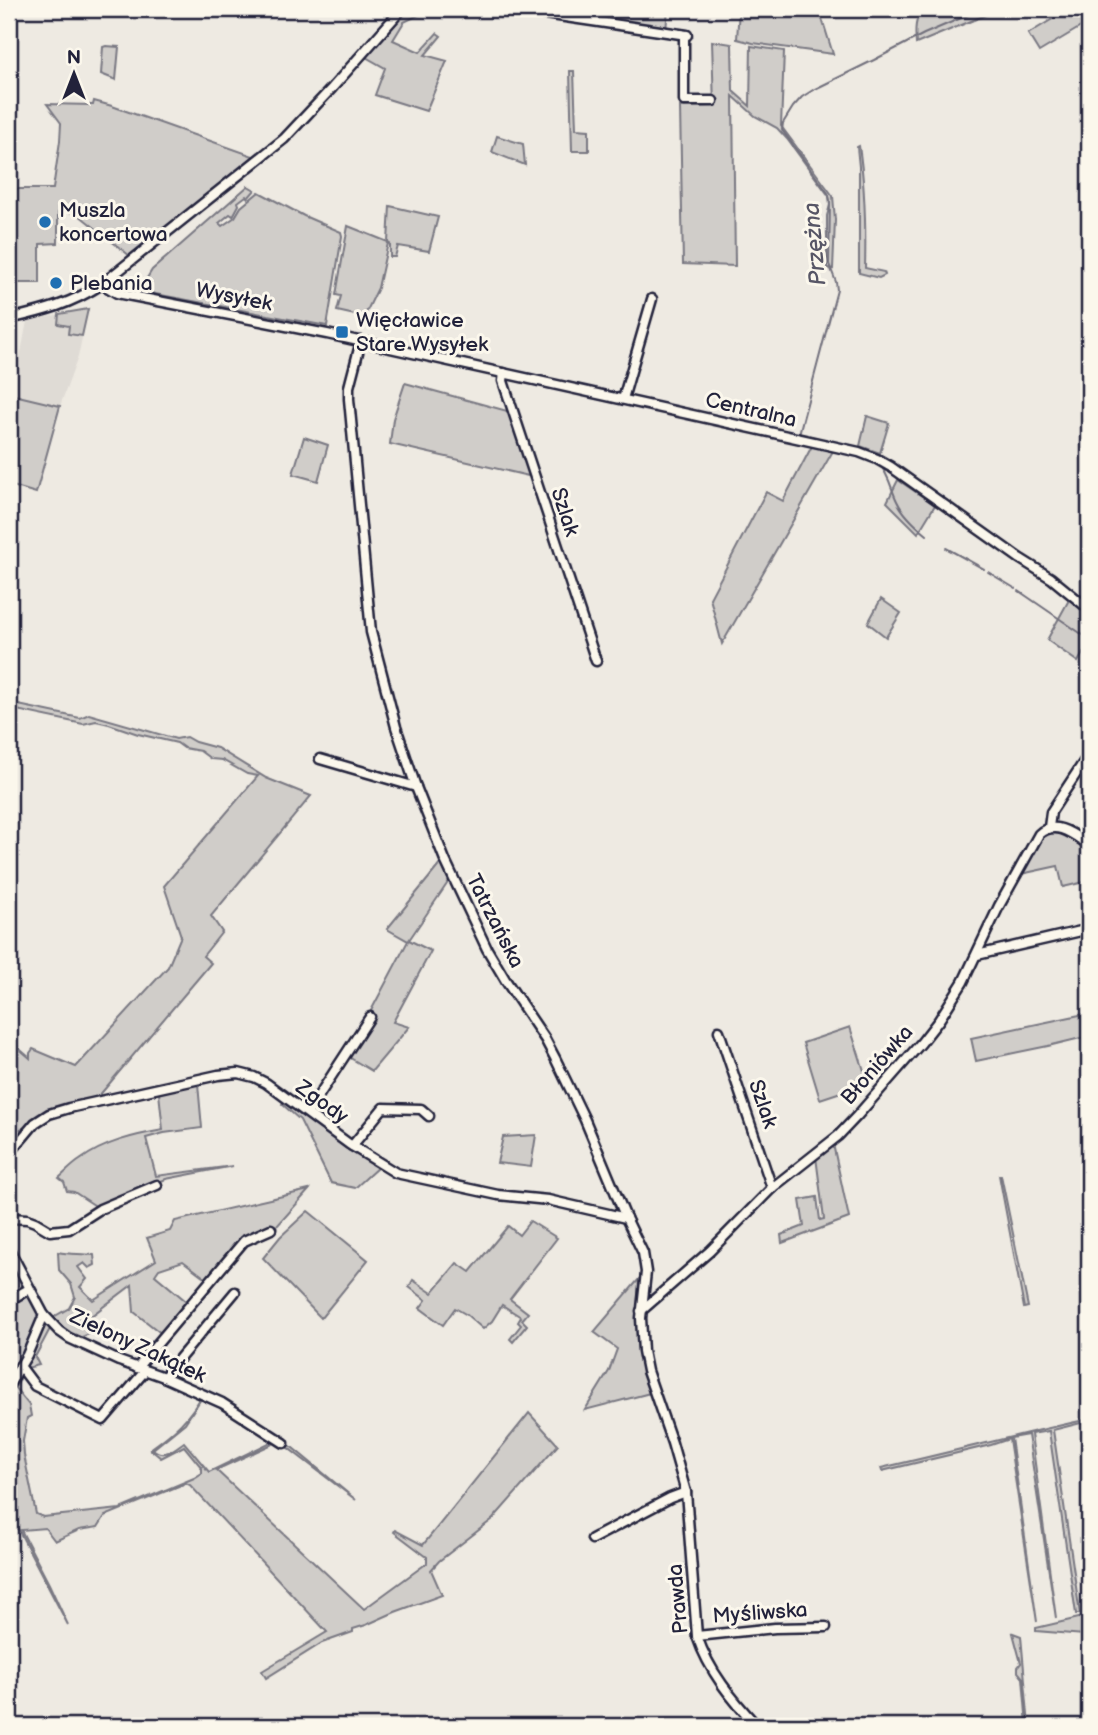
<svg xmlns="http://www.w3.org/2000/svg" width="1098" height="1735" font-family="'Balsamiq Sans',sans-serif">
	<style>
		.built { fill: #dfdbd5 }
		.green { fill: #d0cdc9; stroke: #797882; stroke-width: 2 }
		.lines { fill: none; stroke-linecap: round; stroke-linejoin: round }
		.stream { stroke: #716f7c; stroke-width: 2 }
		.minor-casing { stroke: #22223b; stroke-width: 13 }
		.minor { stroke: #fbf7ec; stroke-width: 8 }
		.poi-dot { fill: #1f6fb2; stroke: #fbf7ec; stroke-width: 2.5 }
		.labels { text-anchor: middle; dominant-baseline: central; stroke-width: 6; stroke-linejoin: round; paint-order: stroke }
		.poi-label { font-size: 21px; fill: #22223b; stroke: #fbf7ec; text-anchor: start }
		.street-label { font-size: 21px; fill: #22223b; stroke: #fbf7ec }
		.water-label { font-size: 23px; font-style: italic; fill: #575666; stroke: #fbf7ec }
	</style>
	<rect width="100%" height="100%" fill="#eeeae2"/>
	<filter id="ink" filterUnits="userSpaceOnUse"><feTurbulence type="fractalNoise" baseFrequency=".0143" numOctaves="2"/><feDisplacementMap in="SourceGraphic" scale="14" xChannelSelector="R" yChannelSelector="G"/><feConvolveMatrix kernelMatrix="1 2 1 2 8 2 1 2 1" color-interpolation-filters="sRGB"/></filter>
	<g filter="url(#ink)">
		<path class="built" d="M88,309L78,357L60,406L13,394L27,321Z"/>
		<g class="green">
			<path d="M407,9H431L404,22L393,40L420,52L437,33L441,36L425,55L447,61L426,111L375,95L385,68L364,56Z"/>
			<path d="M528,9H668L666,30Z"/>
			<path d="M739,9H819L833,54L753,43L737,39Z"/>
			<path d="M924,9H1000L916,44C915,32 914,17 924,9Z"/>
			<path d="M1069,9H1089V22L1039,52L1028,34Z"/>
			<path d="M712,41L732,44L733,91L750,106L751,46L784,51L781,126L833,196L835,220L833,269L827,268V216L830,205L829,196L787,139L777,128L755,116L733,96L735,266L683,264L680,107L714,106Z"/>
			<path d="M106,46L119,47L116,80L101,74L103,47Z"/>
			<path d="M570,71H574L576,129L589,130V151H572Z"/>
			<path d="M94,101L112,106L256,157L130,256L79,215L74,212L58,213V243L40,244V283H9V214L13,213V189H53L60,141L61,123L47,104L93,105Z"/>
			<path d="M497,136L523,144L525,165L492,152Z"/>
			<path d="M859,146C865,186 866,227 865,268L884,272L885,275L879,278L859,273V167L857,147Z"/>
			<path d="M248,186L255,190L248,198L246,196L238,202L239,205L233,216L230,214L219,223L222,226L235,217L241,207L259,192L304,216L341,232L342,236L327,326L139,291L152,270Z"/>
			<path d="M390,206L438,217L429,251L398,246L395,257H390V244L388,243L378,288L364,317L337,311L341,296L336,295L348,226L388,242Z"/>
			<path d="M88,309L82,336L68,334L69,326L58,324L59,314Z"/>
			<path d="M405,383L511,412L533,477L390,444L393,419Z"/>
			<path d="M10,394L60,406L36,493L9,485Z"/>
			<path d="M867,416L889,423L880,453L860,446Z"/>
			<path d="M304,437L328,445L318,481L293,474Z"/>
			<path d="M812,446L833,451L722,644L710,598L766,492L783,501Z"/>
			<path d="M898,480L935,505L918,533L887,502Z"/>
			<path d="M1070,598L1089,613V643L1078,662L1047,640Z"/>
			<path d="M881,599L901,613L886,637L868,623Z"/>
			<path d="M9,703L80,718L89,714L176,739L186,737L195,742L217,748L266,778L311,796L211,916L222,932L203,956L211,963L98,1097L53,1110L31,1125L15,1131L9,1126V1040L30,1058V1053L33,1049L76,1067L168,967L181,936L164,886L258,776L247,774L222,760L211,759L200,751L184,748L177,743L138,734L109,724L96,721L83,724L17,710L9,719Z"/>
			<path d="M1055,828L1089,848V881L1063,887L1058,866L1021,874L1043,833Z"/>
			<path d="M441,863L449,881L409,940L431,951L393,1022L409,1027L372,1071L347,1056L408,941L387,929Z"/>
			<path d="M1089,1013V1036L1048,1046L976,1061L971,1038Z"/>
			<path d="M850,1027L868,1083L820,1099L803,1043Z"/>
			<path d="M198,1084L202,1128L164,1133L146,1138L156,1176L233,1166L166,1179L97,1207L74,1192L67,1191L64,1182L59,1178C66,1172 72,1165 80,1160C104,1142 135,1135 163,1130L159,1093Z"/>
			<path d="M284,1100L378,1167L355,1188L331,1183L300,1120L282,1104Z"/>
			<path d="M536,1135L531,1167L497,1163L503,1137Z"/>
			<path d="M833,1144L849,1218L782,1243L781,1235L804,1226L800,1200L817,1197L820,1220L824,1219L816,1157Z"/>
			<path d="M999,1175H1001L1028,1307L1024,1308Z"/>
			<path d="M309,1190L278,1225L242,1240L208,1280L183,1261L159,1269L155,1275L186,1301L162,1334L134,1312L132,1285L82,1323L91,1333L80,1338L69,1333L50,1319L69,1308L75,1297L71,1284L59,1270L58,1252C70,1255 81,1253 94,1255L95,1265L89,1268L84,1263L78,1267L87,1279L80,1287L93,1300L156,1260L147,1238L170,1231L175,1221Z"/>
			<path d="M308,1211L368,1260L321,1318L263,1258L280,1237Z"/>
			<path d="M530,1221L557,1238L510,1299L528,1313L522,1320L527,1325L513,1342L510,1339L521,1325L518,1322L521,1317L502,1305L492,1321L483,1329L467,1315L455,1308L443,1325L420,1308L426,1300L409,1287L413,1280L432,1293L457,1263L470,1272L508,1226L519,1235Z"/>
			<path d="M639,1279C636,1323 636,1351 650,1393L585,1410L609,1371L617,1349L594,1332Z"/>
			<path d="M29,1291C32,1297 38,1305 39,1312C42,1325 19,1364 12,1376L9,1373V1309L14,1301Z"/>
			<path d="M44,1321L51,1327L35,1357L39,1365L26,1368L15,1388L29,1405L31,1416L27,1418L23,1441L24,1455L36,1514L43,1517L120,1509L194,1478L202,1473V1468L184,1446L161,1458L150,1449C174,1432 190,1418 204,1392L205,1393L185,1423L153,1449C164,1459 174,1449 184,1442L209,1472L279,1438L282,1439L356,1500L279,1441L216,1470L364,1609L427,1563V1557L394,1532L395,1530L423,1545L529,1413L558,1445L493,1519L439,1561L431,1570L442,1595L395,1612L366,1625L353,1629V1632L322,1643L266,1678L262,1671L327,1632L190,1485L186,1483L105,1516L98,1527L79,1530L55,1541L45,1528L21,1530L49,1584L68,1625L18,1529L9,1528V1391L31,1351Z"/>
			<path d="M1089,1419V1421L1053,1430L1080,1614H1076L1049,1431L1031,1434L1056,1618L1028,1435L1011,1438L1037,1622L1009,1439L991,1445L882,1471L881,1468C951,1452 1020,1434 1089,1419Z"/>
			<path d="M1083,1617L1084,1635L1036,1631V1628Z"/>
			<path d="M1013,1633L1021,1636L1029,1726H1027L1023,1678L1018,1672V1667L1021,1663Z"/>
		</g>
		<g class="lines">
			<g class="stream">
				<path d="M799,434L837,290L836,282L829,264L830,200L828,193L782,130L783,123L793,107L802,97L813,90L874,60L924,34L966,16L979,9"/>
				<path d="M880,465C889,475 891,489 897,501C903,514 916,526 927,535"/>
				<path d="M946,548L984,569"/>
				<path d="M988,572L1016,589"/>
				<path d="M1019,591L1089,639"/>
			</g>
			<defs>
				<g id="minor">
					<path d="M511,9L687,35"/>
					<path d="M684,35V101H713"/>
					<path d="M102,284L117,293L327,334L859,452L877,459L891,467L1019,558L1051,578L1089,609"/>
					<path d="M9,319C44,311 71,304 102,284L284,139L332,88L402,9"/>
					<path d="M361,341L349,387V399L371,632L396,727L416,787L445,860L487,949L506,981L545,1039L555,1058L585,1120L626,1218L643,1253L646,1272L641,1318L643,1351L647,1371L672,1443L686,1492L697,1636C709,1672 732,1699 757,1726"/>
					<path d="M504,373L503,381L596,661"/>
					<path d="M623,399L652,299"/>
					<path d="M320,759L416,787"/>
					<path d="M1049,827L1051,812L1089,754"/>
					<path d="M977,955L1081,931"/>
					<path d="M719,1031L772,1188"/>
					<path d="M308,1112L370,1017"/>
					<path d="M352,1146L383,1108L421,1109L429,1116"/>
					<path d="M9,1154L35,1123L49,1114L69,1108L218,1075L238,1073L254,1077L266,1083L349,1144L396,1173L498,1195L548,1200L626,1218"/>
					<path d="M9,1218L27,1219L35,1222L50,1231L69,1229L100,1209L157,1185"/>
					<path d="M9,1249L44,1315L59,1331L69,1338L119,1361L164,1377L222,1403L284,1443"/>
					<path d="M9,1304L13,1298L29,1289"/>
					<path d="M641,1311L710,1251L772,1188L838,1136L857,1116L921,1043L939,1020L963,982L999,906L1039,834C1056,819 1074,835 1089,845"/>
					<path d="M20,1366L35,1386L103,1420L145,1371"/>
					<path d="M137,1368L244,1241L271,1229"/>
					<path d="M164,1377L235,1292"/>
					<path d="M9,1385L27,1355L44,1315"/>
					<path d="M592,1539L670,1498L686,1492"/>
					<path d="M697,1636L775,1628L826,1627"/>
				</g>
			</defs>
			<use href="#minor" class="minor-casing"/>
			<use href="#minor" class="minor"/>
		</g>
	</g>
	<g class="poi-dot">
		<circle cx="45" cy="222" r="7"/>
		<circle cx="56" cy="283" r="7"/>
		<rect x="335" y="325" width="14" height="14" rx="3.5"/>
	</g>
	<g class="labels">
		<g class="poi-label">
			<text x="59" y="210">Muszla<tspan x="59" dy="24">koncertowa</tspan></text>
			<text x="70" y="283">Plebania</text>
			<text x="356" y="320">Więcławice<tspan x="356" dy="24">Stare Wysyłek</tspan></text>
		</g>
		<g class="street-label">
			<text transform="translate(234 297) rotate(11)">Wysyłek</text>
			<text transform="translate(751 410) rotate(13)">Centralna</text>
			<text transform="translate(565 512) rotate(72)">Szlak</text>
			<text transform="translate(495 921) rotate(63)">Tatrzańska</text>
			<text transform="translate(877 1065) rotate(-49)">Błoniówka</text>
			<text transform="translate(322 1102) rotate(36)">Zgody</text>
			<text transform="translate(763 1104) rotate(71)">Szlak</text>
			<text transform="translate(138 1346) rotate(25)">Zielony Zakątek</text>
			<text transform="translate(678 1599) rotate(-95)">Prawda</text>
			<text transform="translate(760 1613) rotate(-4)">Myśliwska</text>
		</g>
		<g class="water-label">
			<text transform="translate(815 244) rotate(-95)">Przężna</text>
		</g>
	</g>
	<rect width="1098" height="1735" fill="none" stroke="#fbf7ec" stroke-width="35"/>
	<rect x="18" y="18" width="1063" height="1700" fill="none" stroke="#22223b" stroke-width="2.5" filter="url(#ink)"/>
	<g transform="translate(74 74)" stroke="#fbf7ec" stroke-width="5" paint-order="stroke">
	<path d="M0-5L12 26L0 18L-12 26Z" fill="#22223b"/>
	<text y="-10" font-size="19" font-weight="bold" text-anchor="middle" fill="#22223b">N</text>
	</g>
</svg>
